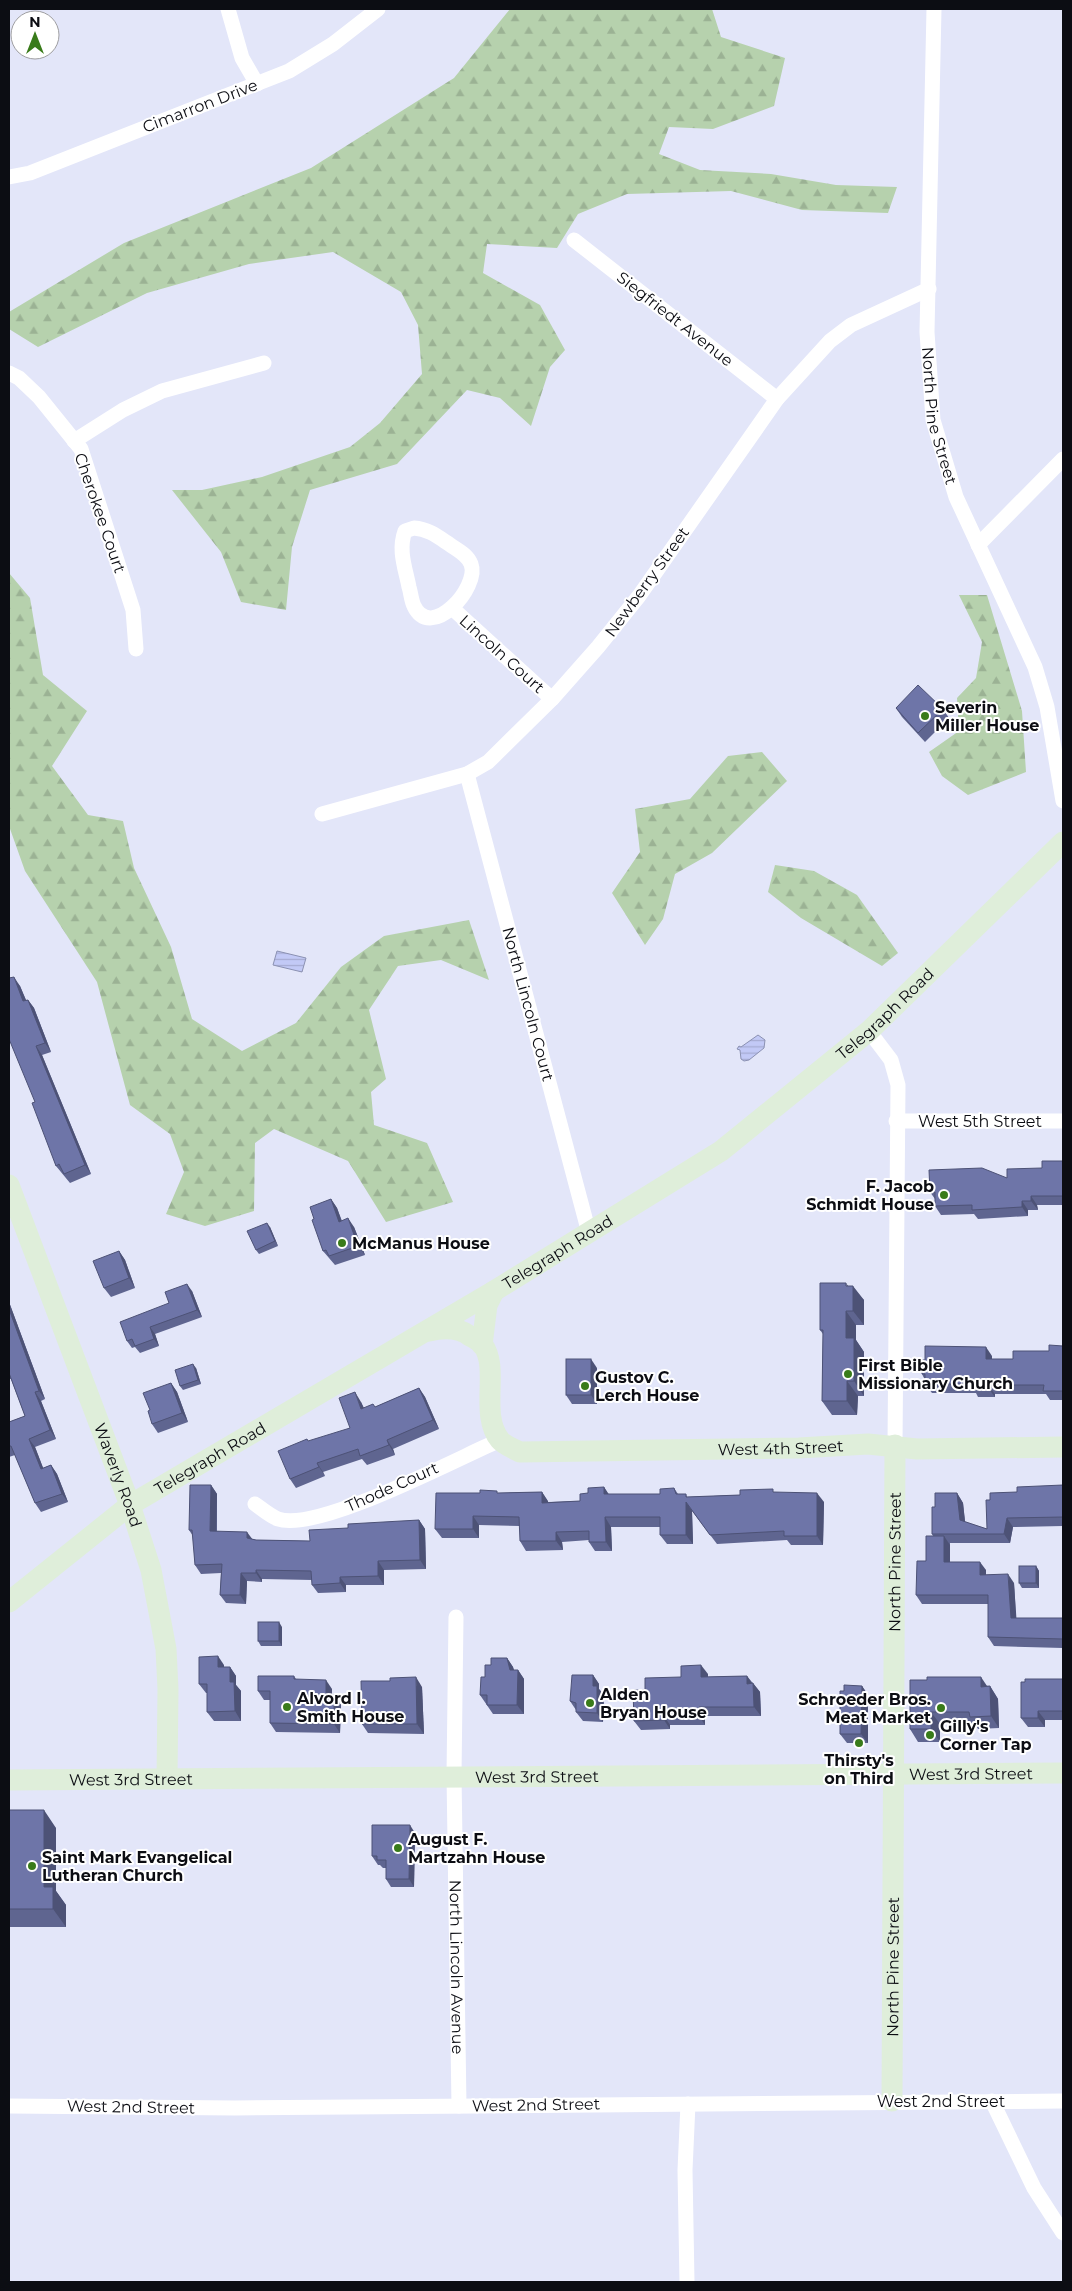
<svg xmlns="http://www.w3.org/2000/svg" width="1072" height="2291" font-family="Montserrat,sans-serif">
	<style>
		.forest { fill: url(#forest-firs) }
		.water { fill: url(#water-rules); stroke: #8b91b2 }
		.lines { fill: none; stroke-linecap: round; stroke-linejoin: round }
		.street { stroke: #fff; stroke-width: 15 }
		.secondary { stroke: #dfeeda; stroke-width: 21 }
		.wall { fill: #5f6590 }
		.shaded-wall { fill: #4d5276 }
		.building { fill: #6e75a8; stroke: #4d5276 }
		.poi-dot { fill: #397b1a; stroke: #fff; stroke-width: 2 }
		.labels { text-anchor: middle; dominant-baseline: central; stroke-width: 4; stroke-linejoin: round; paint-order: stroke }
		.street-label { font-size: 16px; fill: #0c0d13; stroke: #fff }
		.poi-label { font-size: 16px; font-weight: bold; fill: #0c0d13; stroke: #fff; text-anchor: start }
	</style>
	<defs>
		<pattern id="forest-firs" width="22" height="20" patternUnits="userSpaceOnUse" patternTransform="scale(1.25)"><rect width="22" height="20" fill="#b6d1ad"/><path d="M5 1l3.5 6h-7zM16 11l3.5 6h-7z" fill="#9bb294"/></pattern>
		<pattern id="water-rules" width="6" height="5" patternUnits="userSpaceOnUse" patternTransform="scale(1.25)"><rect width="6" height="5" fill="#c2c9f6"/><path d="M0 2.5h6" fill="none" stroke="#a6abd2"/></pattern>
	</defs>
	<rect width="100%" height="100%" fill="#e3e6f9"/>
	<g class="forest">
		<path d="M510,9H712L721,37L785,58L774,106L713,129L669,127L659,154L700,170L771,174L836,185L897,187L888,213L802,210L731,191L627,194L578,214L557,248L487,244L483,273L540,305L565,350L550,367L531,426L500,398L467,390L397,464L310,490L292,547L286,610L241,602L221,552L172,490H202L262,477L350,447L380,423L422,374L418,325L401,292L333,252L249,264L147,293L38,347L9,329V312L124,243L311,168L454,78Z"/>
		<path d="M9,573L30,598L43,675L87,711L52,766L88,815L123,821L134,868L171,947L192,1019L242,1051L296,1023L341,967L384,936L469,920L489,980L441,960L398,966L369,1010L386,1079L371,1092L374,1125L427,1143L453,1202L386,1222L348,1161L274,1129L255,1143L254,1211L205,1226L166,1214L184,1172L170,1134L130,1105L97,982L25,871L9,826Z"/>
		<path d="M959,595H987L1022,711L1026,772L968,795L942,776L929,752L959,731L957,698L976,678L982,642Z"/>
		<path d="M762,752L787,781L712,853L675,874L663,919L645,945L612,893L640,852L635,809L690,799L728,756Z"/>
		<path d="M775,865L814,871L857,895L898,953L882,966L801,918L768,892Z"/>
	</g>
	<g class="water">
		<path d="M277,951L306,958L302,972L273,965Z"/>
		<path d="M758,1035L765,1040L764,1048L749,1060L744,1061L741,1059L740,1050L737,1049L739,1046L741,1047Z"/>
	</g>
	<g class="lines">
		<g class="street">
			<path d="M228,9L242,58L257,84"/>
			<path id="s1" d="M934,9L927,332L933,420L956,497L1035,667L1047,707L1063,801"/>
			<path d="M9,177L30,173L289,71L333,44L378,9"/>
			<path d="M574,240L777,399"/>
			<path d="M9,373L19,378L39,397L81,449L133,610L136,649"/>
			<path d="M74,441L123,410L162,391L264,363"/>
			<path d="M414,528C428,529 437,536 449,544C457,550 467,554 471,564C480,587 431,642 414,606C411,600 411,593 409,587C405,567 398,550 405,531Z"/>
			<path d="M978,545L1063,459"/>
			<path d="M452,608L552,699"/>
			<path d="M467,774L589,1233"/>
			<path d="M322,814L467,774L488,762L552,699L598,647L639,596L777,399L830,341L851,325L929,289"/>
			<path d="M869,1031L891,1060L898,1085L895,1445"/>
			<path d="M896,1121H1063"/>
			<path d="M255,1504C262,1509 270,1516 278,1519C317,1533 458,1458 500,1440"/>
			<path id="s2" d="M456,1617L454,1775L459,2106"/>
			<path d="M992,2101L1034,2188L1063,2233"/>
			<path d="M9,2106L235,2108L1063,2101"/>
			<path d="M687,2282L685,2170L688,2104"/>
		</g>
		<g class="secondary">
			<path id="s3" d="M9,1185L130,1505L151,1570L166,1649L168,1689L167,1778"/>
			<path id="s4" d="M429,1331C442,1328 458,1327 470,1336C474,1338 480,1341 483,1345C500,1369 479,1414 500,1440C504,1445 514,1449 520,1452L799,1448L868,1444L917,1449L1063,1447"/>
			<path d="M482,1345L487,1305L494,1291"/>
			<path id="s5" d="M9,1602L130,1505L494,1291L721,1151L869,1031L1063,842"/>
			<path id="s6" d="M9,1780L1063,1773"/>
			<path id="s7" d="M892,2101L895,1445"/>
		</g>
	</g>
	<g class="wall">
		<path d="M896,708L943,709L949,718L925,742L902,717Z"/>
		<path d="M11,978L20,986L26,1000H28L34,1008L51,1052L42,1055L91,1174L70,1183L56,1166L35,1102Z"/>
		<path d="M1063,1161V1205H1037L1038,1210H1028V1216L978,1219L974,1214L941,1215L935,1206V1199L930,1192L1007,1178L1042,1168Z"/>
		<path d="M331,1199L337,1208L342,1221L354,1227L365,1255L335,1265L323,1251L314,1219Z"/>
		<path d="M270,1227L278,1246L259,1254L256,1250Z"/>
		<path d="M119,1251L125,1260L135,1288L111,1297L104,1288Z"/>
		<path d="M848,1286L864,1300V1325H856V1340L864,1352V1396H858L857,1415H832L822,1401L823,1334L820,1330Z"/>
		<path d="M192,1291L202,1317L155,1334L159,1346L140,1353L135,1347L132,1348L127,1341L169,1303Z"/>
		<path d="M9,1302L45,1399L41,1401L56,1439L35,1447L43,1468L51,1465L57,1474L68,1502L41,1512L35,1503L15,1455L9,1457V1422L25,1416L11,1379H9Z"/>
		<path d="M1063,1346V1400H1050L1046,1394H995V1397H978L976,1393H932L925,1384V1380L922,1374L925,1360L992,1356V1359H1013L1049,1351Z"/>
		<path d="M196,1368L201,1384L183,1390L180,1386Z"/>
		<path d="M597,1368V1404H572L566,1395Z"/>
		<path d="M171,1383L177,1392L188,1422L158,1433L152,1424L150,1410Z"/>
		<path d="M419,1388L425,1397L439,1429L393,1449L395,1455L367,1465L362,1459L323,1472L325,1476L296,1488L290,1479L350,1428L361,1402L364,1408L375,1407Z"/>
		<path d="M211,1485L217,1494V1531L256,1540L310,1541L348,1528L419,1520L425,1529L426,1569L384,1570V1585H346V1592L318,1593L312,1585V1580L262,1579V1582L247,1581L246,1604L226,1603L220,1595L221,1573L201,1574L195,1565L193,1536L189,1530Z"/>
		<path d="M1063,1485V1526L1013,1527L1010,1543H950V1562L986,1570V1575L1014,1583L1016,1618H1063V1648L994,1646L988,1637V1604H922L916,1595L933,1536L932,1534L935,1507L957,1493L963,1503L965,1522L987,1529L990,1500L1017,1492Z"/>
		<path d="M604,1487L608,1494H660L674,1488L678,1494H686L687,1497L740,1495L775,1492L824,1502L823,1545H791L787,1540L717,1544L692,1511L693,1544H667L660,1535V1527H611L612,1551H595L589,1542V1540L562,1542L563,1550L526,1551L520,1541V1526L479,1525V1538H442L435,1529L499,1493L542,1492L548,1502L580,1501L588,1493Z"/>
		<path d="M1036,1566L1039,1571V1588H1022L1019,1583Z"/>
		<path d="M282,1627V1646H261L258,1641Z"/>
		<path d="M507,1658L513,1667L514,1670H518L524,1679V1714H493L480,1695L485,1677L491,1665Z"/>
		<path d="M224,1665V1667H230L236,1676V1685L241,1691V1721H214L207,1712V1693H206L199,1684Z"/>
		<path d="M708,1674V1677L747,1676L760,1692L761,1716H705V1725H670V1729L641,1730L634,1721L645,1690L681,1677Z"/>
		<path d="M593,1675L599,1684V1689L604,1695L603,1722L583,1721L576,1712V1710L570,1701Z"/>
		<path d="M294,1676L296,1679L332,1689V1695H334L341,1705L340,1733L276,1732L270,1723V1700H264L258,1691Z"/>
		<path d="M1063,1679V1720H1045V1727H1028L1021,1718Z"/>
		<path d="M910,1680L990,1686L998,1699L999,1728L978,1729L975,1724H940V1742H918L910,1729Z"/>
		<path d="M390,1681L422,1687L424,1734L368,1733L362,1724Z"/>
		<path d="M862,1686L868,1695V1743H847L840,1734L844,1691Z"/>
		<path d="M9,1810L56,1828V1891L66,1905V1927H9Z"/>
		<path d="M415,1833L414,1887H391L386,1879V1868H383L380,1865H378L372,1856Z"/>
	</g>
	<g class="shaded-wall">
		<path d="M14,977L20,986L30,1010L23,1001Z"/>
		<path d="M28,1000L34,1008L51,1052L45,1043Z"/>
		<path d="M36,1046L42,1055L91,1174L85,1165Z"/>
		<path d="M1031,1196L1037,1205L1038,1210L1031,1201Z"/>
		<path d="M331,1199L337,1208L345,1231L339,1222Z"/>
		<path d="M1022,1201L1028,1210V1216L1022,1207Z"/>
		<path d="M348,1218L354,1227L365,1255L358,1246Z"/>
		<path d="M267,1223L270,1227L278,1246L275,1241Z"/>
		<path d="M119,1251L125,1260L135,1288L129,1278Z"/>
		<path d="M846,1283L853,1293V1286L864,1300V1325L853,1311Z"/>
		<path d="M187,1284L192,1291L202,1317L197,1310Z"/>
		<path d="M9,1302L45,1399L39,1391L9,1309Z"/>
		<path d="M846,1311L856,1325V1340L864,1352V1396L854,1381L846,1338Z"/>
		<path d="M150,1327L155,1334L159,1346L154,1339Z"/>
		<path d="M986,1347L992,1356V1368L986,1359Z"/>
		<path d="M591,1359L597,1368V1404L591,1395Z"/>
		<path d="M193,1364L196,1368L201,1384L198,1380Z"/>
		<path d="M847,1381L858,1396L857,1415L847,1401Z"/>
		<path d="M171,1383L177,1392L188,1422L182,1413Z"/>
		<path d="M988,1385L995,1394V1397L988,1388Z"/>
		<path d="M419,1388L425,1397L439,1429L433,1420Z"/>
		<path d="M35,1392L41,1401L56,1439L50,1430Z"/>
		<path d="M355,1392L361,1402L368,1418L361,1409Z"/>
		<path d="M29,1439L35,1447L47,1478L41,1469Z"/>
		<path d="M387,1440L393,1449L395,1455L389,1445Z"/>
		<path d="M317,1463L323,1472L325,1476L319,1467Z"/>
		<path d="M51,1465L57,1474L68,1502L62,1494Z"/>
		<path d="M211,1485L217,1494L216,1540L210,1531Z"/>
		<path d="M604,1487L610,1496L604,1494Z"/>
		<path d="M542,1492L548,1501L549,1512L542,1503Z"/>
		<path d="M817,1493L824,1502L823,1545L817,1536Z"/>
		<path d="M957,1493L963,1503L966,1530L960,1520Z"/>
		<path d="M686,1502L692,1511L693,1544L686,1535Z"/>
		<path d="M473,1516L479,1525V1538L473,1529Z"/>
		<path d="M605,1517L611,1527L612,1551L606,1542Z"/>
		<path d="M1007,1518L1013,1527L1010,1543L1004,1534Z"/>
		<path d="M419,1520L425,1529L426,1569L420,1560Z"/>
		<path d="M247,1532L253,1540L247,1538Z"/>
		<path d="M556,1532L562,1542L563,1550L556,1541Z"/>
		<path d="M944,1536L950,1545V1570L944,1562Z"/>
		<path d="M378,1561L384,1570V1585L378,1576Z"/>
		<path d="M980,1562L986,1570V1583L980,1575Z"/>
		<path d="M1036,1566L1039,1571V1588L1036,1583Z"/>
		<path d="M256,1570L262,1579V1582L256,1573Z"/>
		<path d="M241,1573L247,1581L246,1604L240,1595Z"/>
		<path d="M1008,1574L1014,1583L1017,1627L1011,1618Z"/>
		<path d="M340,1577L346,1585V1592L340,1583Z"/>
		<path d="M279,1622L282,1627V1646L279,1641Z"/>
		<path d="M218,1656L224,1665V1676L218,1667Z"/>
		<path d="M507,1658L513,1667L516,1679L510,1670Z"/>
		<path d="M701,1665L708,1674V1687L701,1677Z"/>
		<path d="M230,1667L236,1676V1685L241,1691V1721L235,1711L230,1682Z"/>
		<path d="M518,1670L524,1679V1714L517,1705Z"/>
		<path d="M593,1675L599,1684V1689L604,1695L603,1722L597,1713L593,1686Z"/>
		<path d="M747,1676L753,1685L747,1684Z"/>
		<path d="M416,1677L422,1687L424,1734L417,1724Z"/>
		<path d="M981,1677L989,1689L981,1687Z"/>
		<path d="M326,1680L332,1689V1704L326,1695Z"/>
		<path d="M753,1683L760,1692L761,1716L754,1707Z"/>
		<path d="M862,1686L868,1695V1743L861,1734Z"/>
		<path d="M990,1686L998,1699L999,1728L991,1716Z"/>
		<path d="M334,1695L341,1705L340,1733L334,1724Z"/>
		<path d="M699,1707L705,1716V1725L699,1716Z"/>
		<path d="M1038,1711L1045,1720V1727L1038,1718Z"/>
		<path d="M931,1712L940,1724V1742L931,1729Z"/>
		<path d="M664,1716L670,1725V1729L664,1720Z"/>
		<path d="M44,1810L56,1828V1891L66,1905V1927L53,1909L44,1887Z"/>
		<path d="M410,1825L415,1833L414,1887L409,1879Z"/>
	</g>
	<g class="building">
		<path d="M918,685L943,709L918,733L896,708Z"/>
		<path d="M14,977L23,1001L28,1000L45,1043L36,1046L85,1165L64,1174L59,1164L56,1166L32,1103L35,1102L9,1039V978Z"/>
		<path d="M1042,1161H1063V1196H1031V1201H1022V1207L972,1210V1205L935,1206V1192H930L929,1170L982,1168L1007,1178V1169L1042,1168Z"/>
		<path d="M331,1199L339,1222L348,1218L358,1246L329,1256L326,1250L323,1251L312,1220L314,1219L310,1207Z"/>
		<path d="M267,1223L275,1241L256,1250L247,1231Z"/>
		<path d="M119,1251L129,1278L104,1288L93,1261Z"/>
		<path d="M820,1283H846V1286H853V1311H846V1338H854V1381H847V1401H822L823,1330H820Z"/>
		<path d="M187,1284L197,1310L150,1327L154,1339L135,1346L132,1339L127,1341L120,1322L169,1303L165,1292Z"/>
		<path d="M9,1309L39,1391L35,1392L50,1430L29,1439L41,1469L51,1465L62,1494L35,1503L11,1446H9V1422L25,1416L9,1373Z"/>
		<path d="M1049,1345L1063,1346V1391H1043L1044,1385H988V1388H972L970,1384H925V1374H922V1360H925V1346L986,1347V1359H1013V1351H1049Z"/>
		<rect x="566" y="1359" width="25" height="36"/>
		<path d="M193,1364L198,1380L180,1386L175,1370Z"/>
		<path d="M171,1383L182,1413L152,1424L148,1411L150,1410L143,1393Z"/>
		<path d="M419,1388L433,1420L387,1440L389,1445L360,1456L358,1449L317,1463L319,1467L290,1479L278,1451L307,1439L308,1441L350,1428L339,1398L355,1392L361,1409L373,1404L375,1407Z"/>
		<path d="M190,1485H211L210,1531L247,1532V1538L256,1540L310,1541L309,1530L348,1528V1524L419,1520L420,1560L378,1561V1576L340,1577V1583L312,1585L311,1571L256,1570V1573H241L240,1595H220L222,1564L195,1565L192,1530H189Z"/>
		<path d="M1063,1485V1517L1007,1518L1004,1534H932V1507H935V1493H957L960,1520L987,1529L986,1500H990V1493L1017,1492V1487Z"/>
		<path d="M604,1487V1494H660V1489L674,1488L676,1494H686V1497L740,1495V1490L773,1489V1492L817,1493V1536H784V1531L710,1535L686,1502V1535H660V1517H605L606,1542H589V1531L556,1532V1541H520L519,1517L473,1516V1529H435L436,1493H480V1490L497,1491V1493L542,1492V1503L580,1501V1494L588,1493V1488Z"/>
		<path d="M926,1536H944V1562H980V1575L1008,1574L1011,1618H1063V1639L988,1637V1595H916L917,1561H926Z"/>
		<rect x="1019" y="1566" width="17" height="17"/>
		<rect x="258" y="1622" width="21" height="19"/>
		<path d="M218,1656V1667H230V1682H234L235,1711L207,1712V1684H199V1657Z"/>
		<path d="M491,1658H507L510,1670H518L517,1705H487V1695H480L481,1677H485V1665H491Z"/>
		<path d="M701,1665V1677L747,1676V1684L753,1683L754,1707H699V1716H664V1720L634,1721L633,1690H645V1678L681,1677V1666Z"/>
		<path d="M572,1675H593V1686H597V1713L576,1712V1703L570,1701Z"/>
		<path d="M258,1676H294V1679L326,1680V1695H334V1724L270,1723V1691H258Z"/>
		<path d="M416,1677L417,1724H362L361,1681H390V1678Z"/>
		<path d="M927,1677H981V1687L990,1686L991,1716L970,1717L969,1712H931V1729H910V1680H927Z"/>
		<path d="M1025,1679H1063V1711H1038V1718H1021V1682H1025Z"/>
		<path d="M844,1685L862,1686L861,1734H840V1691H844Z"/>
		<path d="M9,1810H44V1887H53V1909H9Z"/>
		<path d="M372,1825H410L409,1879H386V1860H377V1856H372Z"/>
	</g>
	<g class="poi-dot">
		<circle cx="925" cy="716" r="5"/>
		<circle cx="944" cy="1195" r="5"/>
		<circle cx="342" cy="1243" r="5"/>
		<circle cx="848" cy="1374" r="5"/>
		<circle cx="585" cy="1386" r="5"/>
		<circle cx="590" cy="1703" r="5"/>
		<circle cx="287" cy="1707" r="5"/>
		<circle cx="941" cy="1708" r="5"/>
		<circle cx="930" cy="1735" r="5"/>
		<circle cx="859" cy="1743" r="5"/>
		<circle cx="398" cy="1848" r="5"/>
		<circle cx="32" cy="1866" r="5"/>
	</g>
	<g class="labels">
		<g class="street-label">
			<text transform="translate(200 106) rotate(-21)">Cimarron Drive</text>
			<text transform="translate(675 319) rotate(38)">Siegfriedt Avenue</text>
			<text stroke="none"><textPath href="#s1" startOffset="408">North Pine Street</textPath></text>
			<text transform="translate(100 513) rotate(71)">Cherokee Court</text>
			<text transform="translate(647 582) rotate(-54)">Newberry Street</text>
			<text transform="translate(502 654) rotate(42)">Lincoln Court</text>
			<text transform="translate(528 1004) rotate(75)">North Lincoln Court</text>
			<text stroke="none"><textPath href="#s5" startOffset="1058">Telegraph Road</textPath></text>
			<text x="980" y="1121">West 5th Street</text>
			<text stroke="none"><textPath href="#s5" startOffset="652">Telegraph Road</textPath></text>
			<text stroke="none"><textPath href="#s4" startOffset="441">West 4th Street</textPath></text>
			<text stroke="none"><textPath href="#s5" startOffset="248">Telegraph Road</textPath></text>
			<text stroke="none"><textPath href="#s3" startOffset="310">Waverly Road</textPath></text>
			<text transform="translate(392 1487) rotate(-24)">Thode Court</text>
			<text stroke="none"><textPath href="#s7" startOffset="539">North Pine Street</textPath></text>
			<text stroke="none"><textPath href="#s6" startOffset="962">West 3rd Street</textPath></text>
			<text stroke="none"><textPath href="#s6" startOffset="528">West 3rd Street</textPath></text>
			<text stroke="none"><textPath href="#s6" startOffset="122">West 3rd Street</textPath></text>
			<text stroke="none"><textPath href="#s2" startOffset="350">North Lincoln Avenue</textPath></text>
			<text stroke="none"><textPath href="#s7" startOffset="134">North Pine Street</textPath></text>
			<text x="941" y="2101">West 2nd Street</text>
			<text transform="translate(536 2105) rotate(-1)">West 2nd Street</text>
			<text transform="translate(131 2107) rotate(1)">West 2nd Street</text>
		</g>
		<g class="poi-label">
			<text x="935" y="707">Severin<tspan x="935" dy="18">Miller House</tspan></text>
			<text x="934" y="1186" text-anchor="end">F. Jacob<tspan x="934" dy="18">Schmidt House</tspan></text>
			<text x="352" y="1243">McManus House</text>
			<text x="858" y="1365">First Bible<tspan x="858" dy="18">Missionary Church</tspan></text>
			<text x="595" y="1377">Gustov C.<tspan x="595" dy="18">Lerch House</tspan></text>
			<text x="600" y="1694">Alden<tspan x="600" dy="18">Bryan House</tspan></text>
			<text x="297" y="1698">Alvord I.<tspan x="297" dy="18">Smith House</tspan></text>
			<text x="931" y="1699" text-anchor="end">Schroeder Bros.<tspan x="931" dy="18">Meat Market</tspan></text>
			<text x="940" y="1726">Gilly's<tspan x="940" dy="18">Corner Tap</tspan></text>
			<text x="859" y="1760" text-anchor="middle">Thirsty's<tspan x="859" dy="18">on Third</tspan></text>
			<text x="408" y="1839">August F.<tspan x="408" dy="18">Martzahn House</tspan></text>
			<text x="42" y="1857">Saint Mark Evangelical<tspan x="42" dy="18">Lutheran Church</tspan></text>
		</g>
	</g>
	<rect width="1072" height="2291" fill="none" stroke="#0c0d13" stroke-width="20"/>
	<g transform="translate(35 35)"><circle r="24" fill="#ffffff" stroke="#9e9ea1"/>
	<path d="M0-4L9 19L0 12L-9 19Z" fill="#397b1a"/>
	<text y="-8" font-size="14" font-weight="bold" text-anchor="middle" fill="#0c0d13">N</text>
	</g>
</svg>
